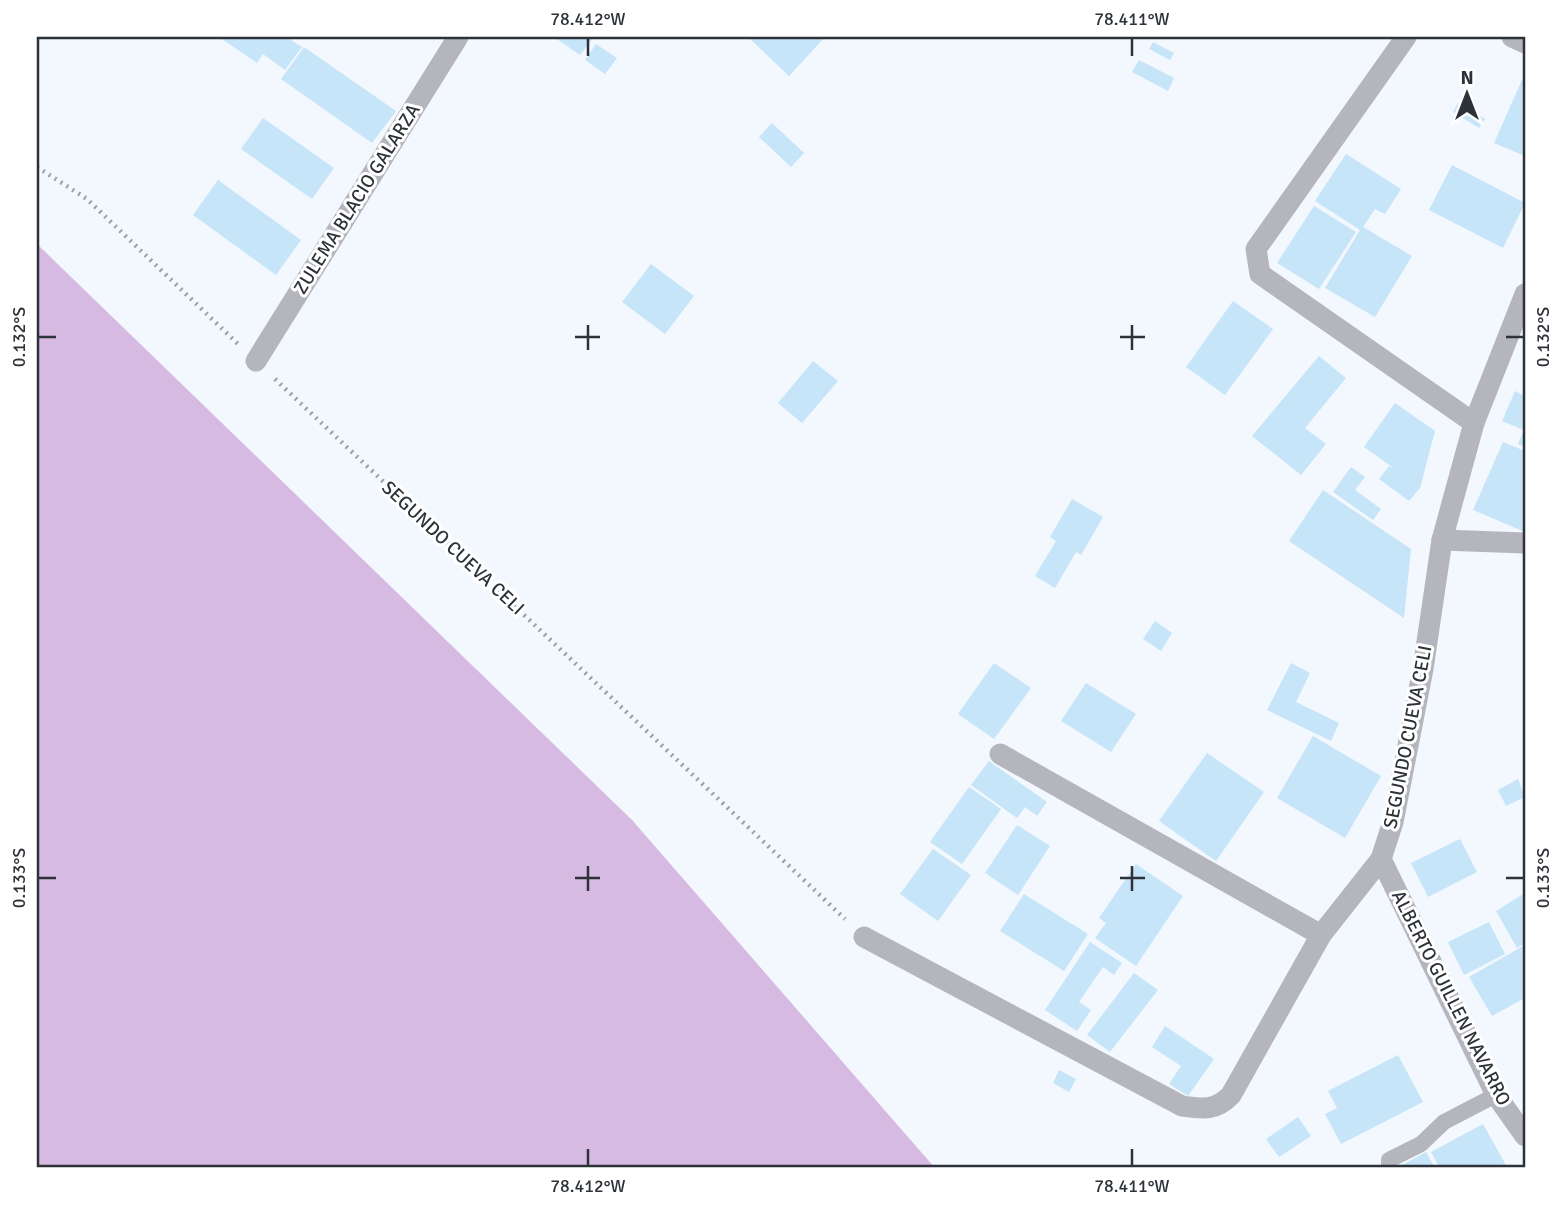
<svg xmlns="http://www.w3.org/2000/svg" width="1562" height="1205" font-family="Signika,sans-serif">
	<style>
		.green { fill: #d7bae2 }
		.building { fill: #c6e5f8 }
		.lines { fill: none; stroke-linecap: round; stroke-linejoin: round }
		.path { stroke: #9b9fa6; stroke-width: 4.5; stroke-dasharray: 2 5; stroke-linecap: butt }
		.lane { stroke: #b5b5be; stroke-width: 16 }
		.street { stroke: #b5b5be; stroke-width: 21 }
		.ticks { fill: none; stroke: #2d3138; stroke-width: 2.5 }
		.labels { text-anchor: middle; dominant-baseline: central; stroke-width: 6; stroke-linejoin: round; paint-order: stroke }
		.street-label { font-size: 19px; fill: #2d3138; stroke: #fff }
		.neatline { fill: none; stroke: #2d3138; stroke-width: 2.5 }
		.ticks-label { font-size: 18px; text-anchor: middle; fill: #2d3138 }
	</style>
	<rect width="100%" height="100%" fill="#f3f7fe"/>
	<path class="green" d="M37,244L632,820L935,1168H37Z"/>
	<g class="building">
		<path d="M219,37H286L302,47L285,70L263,54L257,63Z"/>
		<path d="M554,37H594L580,55Z"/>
		<path d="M748,37H825L789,76Z"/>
		<path d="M1153,42L1174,53L1170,60L1149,49Z"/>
		<path d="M596,44L617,58L605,74L585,60Z"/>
		<path d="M304,47L396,111L372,143L281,79Z"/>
		<path d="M1139,60L1174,78L1168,91L1132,72Z"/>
		<path d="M1525,73V156L1494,143Z"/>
		<path d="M1458,103L1485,119L1479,128L1453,112Z"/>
		<path d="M263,118L334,168L312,199L241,149Z"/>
		<path d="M772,123L804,153L791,167L759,137Z"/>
		<path d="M1346,154L1401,189L1385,214L1375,209L1363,227L1412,256L1375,317L1325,288L1360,230L1315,201Z"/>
		<path d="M1452,165L1525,203L1503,248L1429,210Z"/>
		<path d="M218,180L301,240L276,275L193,215Z"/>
		<path d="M1314,206L1356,232L1319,289L1277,263Z"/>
		<path d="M651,264L694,296L665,334L622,302Z"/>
		<path d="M1233,301L1273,329L1225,395L1186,367Z"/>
		<path d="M1319,356L1346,378L1305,428L1326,444L1301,475L1252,436Z"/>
		<path d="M813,361L838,381L802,423L778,403Z"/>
		<path d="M1515,391L1525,396V447L1518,444L1524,430L1502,421Z"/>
		<path d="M1395,403L1435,431L1420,488L1409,501L1379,479L1389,466L1395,469L1364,447Z"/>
		<path d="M1503,442L1525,451V532L1473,510Z"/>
		<path d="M1351,467L1365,477L1355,490L1381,509L1373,520L1333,492Z"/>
		<path d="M1323,490L1411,549L1404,618L1289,541Z"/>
		<path d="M1072,499L1103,517L1081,555L1076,552L1055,588L1035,576L1056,541L1050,537Z"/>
		<path d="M1155,621L1172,633L1161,651L1143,639Z"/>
		<path d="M994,663L1031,688L994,739L958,714Z"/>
		<path d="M1291,663L1310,673L1296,702L1339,723L1331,741L1267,710Z"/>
		<path d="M1086,683L1136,714L1111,752L1061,721Z"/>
		<path d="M1313,736L1381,776L1345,838L1277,798Z"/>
		<path d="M1207,753L1264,792L1216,861L1159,821Z"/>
		<path d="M989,761L1047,802L1037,816L1025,807L1017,818L971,785Z"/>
		<path d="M1518,779L1525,797L1506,806L1498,790Z"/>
		<path d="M969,787L1001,809L962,864L930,842Z"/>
		<path d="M1017,825L1050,846L1018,895L985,873Z"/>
		<path d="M1460,839L1477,872L1428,897L1411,863Z"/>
		<path d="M933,849L971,875L938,921L900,894Z"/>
		<path d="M1136,864L1183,896L1136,966L1095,938L1106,923L1099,918Z"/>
		<path d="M1525,893V943L1517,948L1496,911Z"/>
		<path d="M1024,894L1088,934L1064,971L1000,931Z"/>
		<path d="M1489,922L1505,954L1464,975L1448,942Z"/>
		<path d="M1090,942L1122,963L1114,975L1103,967L1079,1002L1091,1010L1077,1031L1045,1010Z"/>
		<path d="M1525,945V998L1492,1016L1469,977Z"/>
		<path d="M1134,973L1158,990L1110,1052L1087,1035Z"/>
		<path d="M1165,1026L1214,1059L1188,1096L1169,1084L1181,1066L1152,1047Z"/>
		<path d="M1398,1055L1423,1102L1341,1144L1325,1114L1337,1108L1328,1091Z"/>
		<path d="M1059,1070L1076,1079L1069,1092L1053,1083Z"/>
		<path d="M1298,1117L1311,1136L1279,1157L1266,1139Z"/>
		<path d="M1483,1124L1507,1167L1440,1168L1431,1152Z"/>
		<path d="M1426,1152L1435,1168H1397Z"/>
	</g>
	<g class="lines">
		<g class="path">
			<path d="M37,167L87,199L238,344"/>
			<path d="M275,379L845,919"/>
		</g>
		<path class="lane" d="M1389,1168V1160L1421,1144L1444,1122L1496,1095"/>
		<g class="street">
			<path d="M1406,37L1256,249L1260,274L1474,423"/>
			<path d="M1512,37L1525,43"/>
			<path d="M256,361L458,37"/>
			<path d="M1442,540L1525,543"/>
			<path d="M1000,754L1321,935"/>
			<path d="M1381,859L1496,1095L1525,1136"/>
			<path d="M864,937L1182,1106C1203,1109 1216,1111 1231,1095L1321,935L1381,859L1393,822L1423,669L1442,540L1474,423L1525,294"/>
		</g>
	</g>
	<path class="ticks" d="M588,38V56M1132,38V56M588,325V350M1132,325V350M38,337H56M575,337H600M1120,337H1145M1506,337H1524M588,866V891M1132,866V891M38,878H56M575,878H600M1120,878H1145M1506,878H1524M588,1149V1166M1132,1149V1166"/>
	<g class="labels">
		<g class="street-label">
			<text transform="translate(357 199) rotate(-58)">ZULEMA BLACIO GALARZA</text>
			<text transform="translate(453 548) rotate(43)">SEGUNDO CUEVA CELI</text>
			<text transform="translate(1408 737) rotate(-79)">SEGUNDO CUEVA CELI</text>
			<text transform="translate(1451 998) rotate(63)">ALBERTO GUILLEN NAVARRO</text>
		</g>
	</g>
	<rect width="1562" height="1205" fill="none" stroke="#ffffff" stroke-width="77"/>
	<g transform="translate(1467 94)" stroke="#ffffff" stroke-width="5" paint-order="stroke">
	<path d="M0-5L12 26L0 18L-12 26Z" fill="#2d3138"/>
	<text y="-10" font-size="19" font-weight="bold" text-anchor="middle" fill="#2d3138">N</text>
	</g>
	<rect x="38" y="38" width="1486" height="1128" class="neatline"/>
	<g class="ticks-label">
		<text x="588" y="25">78.412°W</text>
		<text x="1132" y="25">78.411°W</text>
		<text transform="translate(19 337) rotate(-90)" y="6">0.132°S</text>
		<text transform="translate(1543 337) rotate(-90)" y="6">0.132°S</text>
		<text transform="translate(19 878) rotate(-90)" y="6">0.133°S</text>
		<text transform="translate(1543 878) rotate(-90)" y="6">0.133°S</text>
		<text x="588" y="1192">78.412°W</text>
		<text x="1132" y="1192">78.411°W</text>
	</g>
</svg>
